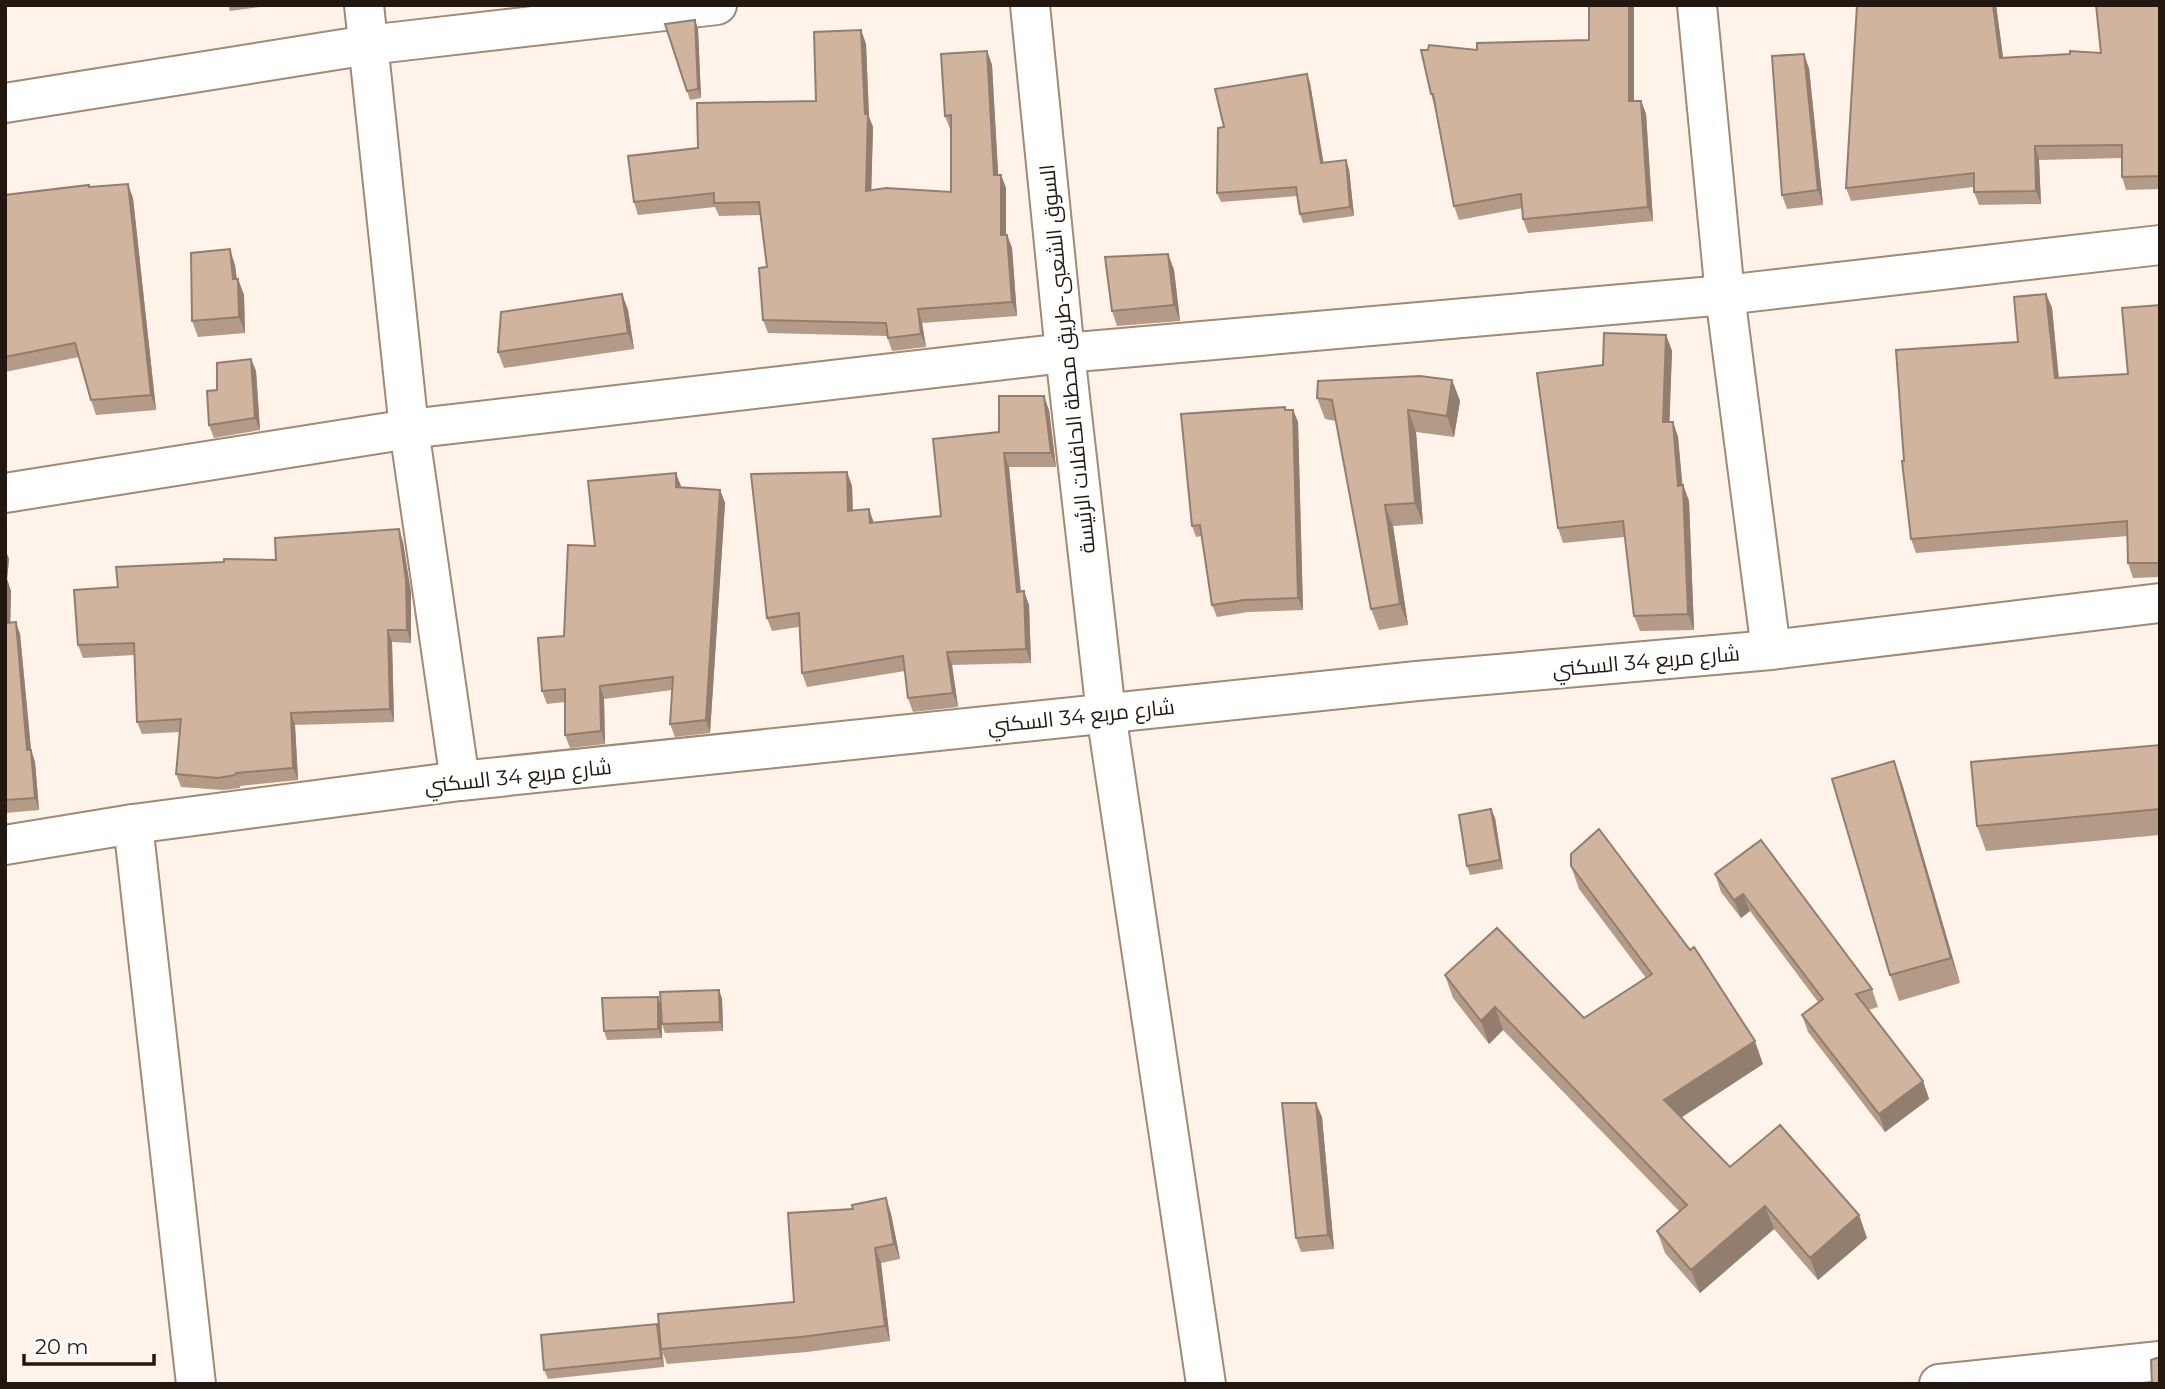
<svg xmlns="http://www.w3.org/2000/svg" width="2165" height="1389" font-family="Montserrat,Cairo,sans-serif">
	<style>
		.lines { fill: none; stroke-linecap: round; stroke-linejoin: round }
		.minor-casing { stroke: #a38872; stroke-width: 42 }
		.tertiary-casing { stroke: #a38872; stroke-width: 42 }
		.minor { stroke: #fff; stroke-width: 38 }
		.tertiary { stroke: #fff; stroke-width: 38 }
		.wall { fill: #b39b87 }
		.shaded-wall { fill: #927e6e }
		.building { fill: #d0b49d; stroke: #927e6e; stroke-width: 2 }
		.labels { text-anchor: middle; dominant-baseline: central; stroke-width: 5; stroke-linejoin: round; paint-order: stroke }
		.street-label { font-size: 21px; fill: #22180f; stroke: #fff }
	</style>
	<rect width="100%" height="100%" fill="#fff3ea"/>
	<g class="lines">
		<defs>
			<g id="minor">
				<path d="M364,5L409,429L460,781"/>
				<path d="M1030,5L1065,353L1106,713L1206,1384"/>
				<path d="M1697,5L1725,295L1771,650"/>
				<path d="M5,103L368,45L717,5"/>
				<path d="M5,493L409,429L1065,353L1725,295L2160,245"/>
				<path d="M133,824L196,1384"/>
				<path d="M1939,1384L2160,1361"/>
			</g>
			<path id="tertiary" d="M5,845L133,824L460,781L1417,681L1771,650L2160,603"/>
		</defs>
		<use href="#minor" class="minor-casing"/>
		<use href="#tertiary" class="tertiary-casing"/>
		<use href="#minor" class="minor"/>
		<use href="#tertiary" class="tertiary"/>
	</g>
	<g class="wall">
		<path d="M228,5H275L230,11Z"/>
		<path d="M1857,5H1996L2003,58L2101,53L2160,5V189L2126,190L2122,177V158L2039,160L2041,204L1979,205L1974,192V187L1851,201L1846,188Z"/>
		<path d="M695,20L698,29L701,98L690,100L665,24Z"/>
		<path d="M861,30L866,44L869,117L873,127L871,190L951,192V129H950L945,116L987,51L992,65L998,175H1001L1006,188V235H1007L1012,248L1017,316L922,323L926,347L892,351L887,336L768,333L763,320L767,267L760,215L719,216L715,207L638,215L634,202L698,148L816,101Z"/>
		<path d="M1428,50L1634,101H1641L1646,114L1653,221L1528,233L1523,219V208L1459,220L1454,206L1435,108L1431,94Z"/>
		<path d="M1809,68L1823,205L1787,209L1782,195Z"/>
		<path d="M1307,74L1310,83L1323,162L1349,169L1354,216L1303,223L1300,214L1298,196L1221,202L1217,193L1224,127Z"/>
		<path d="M90,187L133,198L156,410L96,415L91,400L79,357L5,372V195Z"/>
		<path d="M1168,254L1174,270L1180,321L1117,326L1112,311Z"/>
		<path d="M235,265L237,279H238L244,295L245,333L198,337L192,321Z"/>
		<path d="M622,294L628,310L634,349L504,368L498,352Z"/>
		<path d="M2046,294L2052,308L2059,378L2128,374L2160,305V577L2133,578L2128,563V536L1916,553L1911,539L1904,461L2018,342Z"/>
		<path d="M1666,335L1672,351L1669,422H1673L1678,437L1682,485H1683L1689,501L1694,630L1640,631L1634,616L1625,537L1563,543L1558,528L1603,365Z"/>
		<path d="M251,359L256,371L260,430L214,438L209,425Z"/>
		<path d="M1452,380L1460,401L1454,437L1416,432L1423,524L1393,526L1408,625L1379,630L1371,609L1336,421L1325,419L1317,398Z"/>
		<path d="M1285,407L1286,410H1293L1298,422L1303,610L1248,612L1217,617L1212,605L1202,536L1196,537L1192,526Z"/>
		<path d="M1049,410L1056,467H1009L1021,592L1029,605L1031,663L952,665L958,707L913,712L908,698L905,671L807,687L802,673L799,627L772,631L767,618L847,472L852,486L853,511L874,523L941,516L999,432Z"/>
		<path d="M681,486V487L720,490L725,503L710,733L675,737L670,724L672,690L604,699L605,744L570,748L565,735V702L547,704L542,691L564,636L595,546Z"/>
		<path d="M399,529L403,542L411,593V643L392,642L394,722L295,725L298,780L240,786V788L223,790L181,787L176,774L180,732L142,734L137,722L134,655L83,658L78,645L118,587L276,560Z"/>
		<path d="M5,549L9,559L7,579L11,591L10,622L20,634L31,750L35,762L39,810L5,813Z"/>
		<path d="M2160,745V835L1986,851L1977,826Z"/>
		<path d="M1894,761L1903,787L1960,983L1899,1001L1890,975Z"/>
		<path d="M1491,809L1495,818L1503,869L1470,875L1467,866Z"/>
		<path d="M1571,866L1763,1064L1681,1117L1730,1167L1859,1215L1867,1238L1818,1280L1774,1229L1700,1293L1665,1253L1657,1231L1679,1211L1503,1030L1489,1044L1453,998L1445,975L1584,1018L1646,978L1579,889Z"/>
		<path d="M1715,874L1872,989L1878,1007L1868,1010L1923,1081L1929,1099L1885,1132L1808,1032L1802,1015L1818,1002L1750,911L1741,918L1721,892Z"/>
		<path d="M719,990L722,999L723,1031L665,1033L662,1024L661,1009L662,1038L607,1040L604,1031L658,997L661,1006Z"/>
		<path d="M1322,1117L1334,1249L1301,1252L1296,1238Z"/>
		<path d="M886,1198L891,1214L900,1259L881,1263L890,1341L807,1352L667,1364L663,1353L664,1367L548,1379L544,1370L657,1324L660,1330L794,1302L853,1209Z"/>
	</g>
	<g class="shaded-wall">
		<path d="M1629,5H1634V115L1629,101Z"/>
		<path d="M1993,5H1996L2005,71L2000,58Z"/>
		<path d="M695,20L698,29L701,98L698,89Z"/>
		<path d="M861,30L866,44L869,117L873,127L871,204L866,191L865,114Z"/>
		<path d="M987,51L992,65L999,188L994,175Z"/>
		<path d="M1804,54L1809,68L1823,205L1818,190Z"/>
		<path d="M1307,74L1310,83L1325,171L1321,163Z"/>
		<path d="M1641,101L1646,114L1653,221L1648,207Z"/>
		<path d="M2035,146L2039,160L2041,204L2036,191Z"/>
		<path d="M1346,160L1349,169L1354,216L1350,207Z"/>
		<path d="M1001,175L1006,188V248L1001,235Z"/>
		<path d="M128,184L133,198L156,410L151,395Z"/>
		<path d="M1007,235L1012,248L1017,316L1012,302Z"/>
		<path d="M230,249L235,265L238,293V279L244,295L245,333L239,317Z"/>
		<path d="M1168,254L1174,270L1180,321L1174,305Z"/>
		<path d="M622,294L628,310L634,349L628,333Z"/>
		<path d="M2046,294L2052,308L2060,393L2055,378Z"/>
		<path d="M918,309L922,323L926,347L921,334Z"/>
		<path d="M1666,335L1672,351L1669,438L1663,422Z"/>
		<path d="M251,359L256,371L260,430L255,418Z"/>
		<path d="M1452,380L1460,401L1454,437L1447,416Z"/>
		<path d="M1044,396L1049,410L1056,467L1051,453Z"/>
		<path d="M1293,410L1298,422L1303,610L1298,598Z"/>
		<path d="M1408,410L1416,432L1423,524L1415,503Z"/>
		<path d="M1673,422L1678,437L1684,501L1678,486Z"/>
		<path d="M1004,453L1009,467L1022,606L1017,592Z"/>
		<path d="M847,472L852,486L853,525L848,511Z"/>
		<path d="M676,473L681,486V500L676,487Z"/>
		<path d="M1683,485L1689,501L1694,630L1688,614Z"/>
		<path d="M720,490L725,503L710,733L706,720Z"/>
		<path d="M1385,505L1393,526L1408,625L1400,604Z"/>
		<path d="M869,509L874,523H870Z"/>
		<path d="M399,529L403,542L411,593V643L407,630Z"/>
		<path d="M5,549L9,559L7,579L11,591L10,635L5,623Z"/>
		<path d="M1024,591L1029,605L1031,663L1026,649Z"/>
		<path d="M16,622L20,634L31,750L35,762L39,810L35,798L27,750Z"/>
		<path d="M388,630L392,642L394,722L390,709Z"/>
		<path d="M947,652L952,665L958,707L953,693Z"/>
		<path d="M600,686L604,699L605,744L601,731Z"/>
		<path d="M291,713L295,725L298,780L293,768Z"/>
		<path d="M1894,761L1903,787L1960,983L1951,958Z"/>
		<path d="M1491,809L1495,818L1503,869L1500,860Z"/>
		<path d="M1743,894L1750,911L1741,918L1734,900Z"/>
		<path d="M719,990L722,999L723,1031L720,1022Z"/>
		<path d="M658,997L661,1006L662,1038L658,1029Z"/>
		<path d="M1495,1007L1503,1030L1489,1044L1481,1021Z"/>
		<path d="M1755,1041L1763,1064L1673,1123L1664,1100Z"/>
		<path d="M1923,1081L1929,1099L1885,1132L1879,1114Z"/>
		<path d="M1316,1103L1322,1117L1334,1249L1328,1235Z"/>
		<path d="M886,1198L891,1214L900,1259L894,1244Z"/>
		<path d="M1765,1206L1774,1229L1700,1293L1691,1270Z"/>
		<path d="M1859,1215L1867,1238L1818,1280L1810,1258Z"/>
		<path d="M875,1248L881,1263L890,1341L885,1326Z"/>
		<path d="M657,1324L660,1333L661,1349L664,1367L661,1358Z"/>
	</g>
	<g class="building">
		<path d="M1589,5H1629V101H1641L1648,207L1523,219L1521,194L1454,206L1433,94H1431L1421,50H1428L1429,45L1477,50V43L1589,40Z"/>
		<path d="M1857,5H1993L2000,58L2070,54V51L2101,53L2096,5H2160V176L2122,177V145L2035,146L2036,191L1974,192V173L1846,188Z"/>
		<path d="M695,20L698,89L687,91L665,24Z"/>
		<path d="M861,30L865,114H868L866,191L886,188L951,192V115L945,116L941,54L987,51L994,175H1001V235H1007L1012,302L918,309L921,334L888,338L886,323L763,320L759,268L767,267L759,202L714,203V193L634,202L628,156L698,148L697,103L816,101L814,32Z"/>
		<path d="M1804,54L1818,190L1782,195L1772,56Z"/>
		<path d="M1307,74L1321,163L1346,160L1350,207L1300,214L1296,187L1217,193L1218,128L1224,127L1215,89Z"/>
		<path d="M128,184L151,395L91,400L75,343L5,357V195L89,185V187Z"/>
		<path d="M230,249L233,279H238L239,317L192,321L191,253Z"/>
		<path d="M1168,254L1174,305L1112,311L1105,257Z"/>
		<path d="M622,294L628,333L498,352L501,312Z"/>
		<path d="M2046,294L2055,378L2128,374L2122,308L2160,305V563H2128L2127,521L1911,539L1902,461H1904L1896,350L2018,342L2014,297Z"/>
		<path d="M1604,333L1666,335L1663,422H1673L1678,486L1683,485L1688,614L1634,616L1623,521L1558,528L1537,373L1603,365Z"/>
		<path d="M251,359L255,418L209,425L207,391L217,390V363Z"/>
		<path d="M1420,376L1452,380L1447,416L1408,410L1415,503L1385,505L1400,604L1371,609L1332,400L1317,398L1318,381Z"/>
		<path d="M999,396H1044L1051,453H1004L1017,592L1024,591L1026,649L947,652L953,693L908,698L903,656L802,673L799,613L767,618L751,474L847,472L848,511L869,509L870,523L941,516L933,439L999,432Z"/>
		<path d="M1285,407V410H1293L1298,598L1244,600L1212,605L1200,525L1192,526L1181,414Z"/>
		<path d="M676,473V487L720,490L706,720L670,724L673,677L600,686L601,731L565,735V689L542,691L538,638L564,636L568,545L595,546L588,481Z"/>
		<path d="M399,529L406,580L407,630H388L390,709L291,713L293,768L236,773L235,775L218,778L176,774L181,719L137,722L134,643L78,645L74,590L118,587L116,567L224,562V559L276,560L275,538Z"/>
		<path d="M5,578H6L5,621Z"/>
		<path d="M16,622L27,750H31L35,798L5,800V623Z"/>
		<path d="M2160,745V809L1977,826L1971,762Z"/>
		<path d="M1894,761L1951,958L1890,975L1832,779Z"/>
		<path d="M1491,809L1500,860L1467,866L1459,815Z"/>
		<path d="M1599,829L1690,950L1694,947L1755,1041L1664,1100L1730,1167L1780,1125L1859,1215L1810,1258L1765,1206L1691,1270L1657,1231L1687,1205L1495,1007L1481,1021L1445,975L1497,928L1584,1018L1652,974L1571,866V854Z"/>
		<path d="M1761,840L1872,989L1856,994L1923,1081L1879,1114L1802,1015L1823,999L1743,894L1734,900L1715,874Z"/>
		<path d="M719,990L720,1022L662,1024L660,992Z"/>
		<path d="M658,997V1029L604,1031L602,998Z"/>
		<path d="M1282,1103H1316L1328,1235L1296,1238Z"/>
		<path d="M886,1198L894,1244L875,1248L885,1326L801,1337L661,1349L658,1314L794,1302L788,1213L853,1209L852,1205Z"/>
		<path d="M657,1324L661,1358L544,1370L541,1335Z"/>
		<path d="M2160,1357V1384H2152L2151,1360Z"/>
	</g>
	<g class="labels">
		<g class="street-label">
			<text transform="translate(1067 359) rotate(-96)">السوق الشعبى-طريق محطة الحافلات الرئيسة</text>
			<text transform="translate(1646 661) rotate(-5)">شارع مربع 34 السكني</text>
			<text transform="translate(1081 716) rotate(-6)">شارع مربع 34 السكني</text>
			<text transform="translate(518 776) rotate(-6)">شارع مربع 34 السكني</text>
		</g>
	</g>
	<rect width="2165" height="1389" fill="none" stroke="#22180f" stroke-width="14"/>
	<path d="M24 1354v10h130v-10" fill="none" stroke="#22180f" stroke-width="3.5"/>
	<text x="35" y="1354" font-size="21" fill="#22180f" stroke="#ffffff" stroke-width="5" paint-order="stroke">20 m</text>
</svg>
